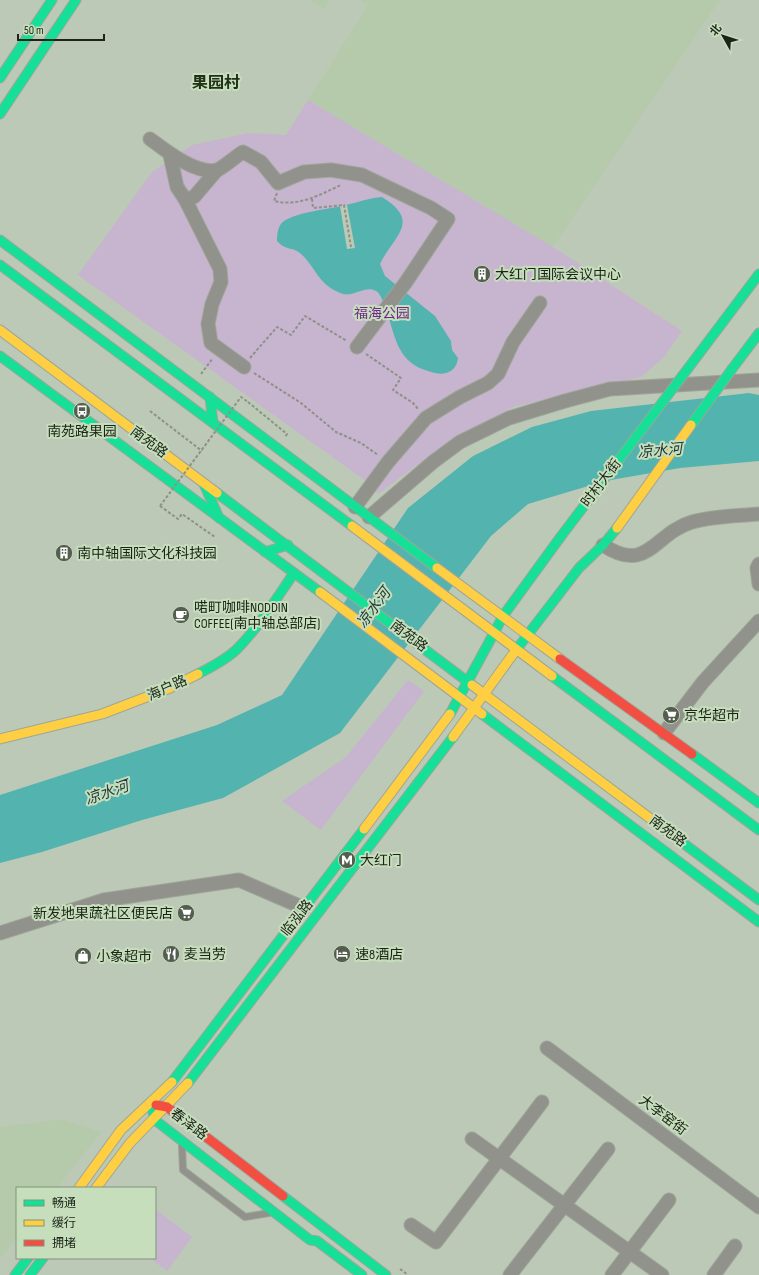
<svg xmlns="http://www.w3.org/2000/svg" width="759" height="1275" font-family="'Sofia Sans Condensed','Noto Sans SC',sans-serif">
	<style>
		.built { fill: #b5caab }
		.green { fill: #c7b4cf }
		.water { fill: #52b3af }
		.pier { fill: #bdc9b7 }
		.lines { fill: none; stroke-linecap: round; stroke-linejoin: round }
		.lane-casing { stroke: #9da699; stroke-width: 8 }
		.street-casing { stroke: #9da699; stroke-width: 15 }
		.fast-casing { stroke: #9da699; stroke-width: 11 }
		.slow-casing { stroke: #9da699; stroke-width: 11 }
		.jam-casing { stroke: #9da699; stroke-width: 11 }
		.path { stroke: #8d9188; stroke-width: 2; stroke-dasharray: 3 2; stroke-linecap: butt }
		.lane { stroke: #92928c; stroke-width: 6 }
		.street { stroke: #92928c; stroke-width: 13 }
		.fast { stroke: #16e098; stroke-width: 9 }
		.slow { stroke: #ffcf43; stroke-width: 9 }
		.jam { stroke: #f24e42; stroke-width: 9 }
		.fast-bridge-casing { stroke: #9da699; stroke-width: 11; stroke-linecap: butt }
		.slow-bridge-casing { stroke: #9da699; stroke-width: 11; stroke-linecap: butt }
		.path-bridge { stroke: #8d9188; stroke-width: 2; stroke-dasharray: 3 2; stroke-linecap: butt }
		.fast-bridge { stroke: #16e098; stroke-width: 9 }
		.slow-bridge { stroke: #ffcf43; stroke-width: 9 }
		.labels { text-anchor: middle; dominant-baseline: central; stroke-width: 4; stroke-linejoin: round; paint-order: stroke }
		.poi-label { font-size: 14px; fill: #1b2417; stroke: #c6debc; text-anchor: start }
		.park-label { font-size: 14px; fill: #72298c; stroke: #c6debc }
		.street-label { font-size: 14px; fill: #1b2417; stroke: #c6debc }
		.water-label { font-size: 15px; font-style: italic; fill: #1e3839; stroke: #c6debc }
		.quarter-label { font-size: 16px; font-weight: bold; fill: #203216; stroke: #c6debc }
	</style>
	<rect width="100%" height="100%" fill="#bdc9b7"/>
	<g class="built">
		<path d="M310,0H330L324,9Z"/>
		<path d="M360,0H720L553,247L308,100L368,5Z"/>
		<path d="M63,1119L101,1132L57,1188H17V1238L0,1259V1127Z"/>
	</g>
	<g class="green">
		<path d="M308,100L553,247L682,331L664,357L641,377L513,407L446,444L378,494L366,481L78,275L152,172L192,145L248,133L286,135Z"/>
		<path d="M408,680L424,691L321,830L282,801L346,757Z"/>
		<path d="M155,1209L192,1237L167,1271L150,1258H155Z"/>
	</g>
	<g class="water">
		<path d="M382,197C422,222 394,235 380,264L385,276L435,316L451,341L452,350L458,358C457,366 453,371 446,373C438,375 432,372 425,370C395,360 395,332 385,307C383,302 381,294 376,291C366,285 353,297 343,294C317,285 317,268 300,253C293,247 284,250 277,241C277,234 278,225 284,221C298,212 329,209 346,205C359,202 369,198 382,197Z"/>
		<path d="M749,393L759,395V461L680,468L605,481L528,504L491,536L340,733L223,798L142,820L42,852L0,863V795L217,725L282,695L408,508L473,456L532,427L591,411Z"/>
	</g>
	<path class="pier" d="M347,205L355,248L347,249L340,206Z"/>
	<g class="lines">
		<defs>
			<path id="lane" d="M182,1146L183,1170L245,1217L269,1213"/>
			<g id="street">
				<path d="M150,139C165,150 196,175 217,170C223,168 236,156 243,152L261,162L278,183L304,172L331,170L362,175L431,208L448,219L406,282L357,347"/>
				<path d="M170,155L177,187L185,199L220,269L221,282L212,304L208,324L211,343L244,367"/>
				<path d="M185,199L194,197L217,170"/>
				<path d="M355,507L388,462L426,418L460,397L488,383L498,374L513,342L540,303"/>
				<path d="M369,517L433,462L460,442L509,418L565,401L610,389L759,380"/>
				<path d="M603,545C648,575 654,533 692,522C713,516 737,516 759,514"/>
				<path d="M759,564L757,568L759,584"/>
				<path d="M664,733L703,682L759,621"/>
				<path d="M0,933L104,900L239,880L304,908"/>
				<path d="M547,1048L759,1207"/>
				<path d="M472,1139L662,1275"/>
				<path d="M411,1225L436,1242L542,1102"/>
				<path d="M510,1275L608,1149"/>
				<path d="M612,1275L669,1200"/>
				<path d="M714,1275L735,1246"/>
			</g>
			<g id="fast">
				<path d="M0,78L52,0"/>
				<path d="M0,114L76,0"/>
				<path d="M0,240L437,568"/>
				<path d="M0,265L352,526"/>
				<path d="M0,356L320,592"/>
				<path d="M732,369L759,333"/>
				<path d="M683,375L759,274"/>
				<path d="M210,397L213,423"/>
				<path d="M204,484L219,518"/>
				<path d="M217,493L472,685"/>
				<path d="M265,552L288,545"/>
				<path d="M494,633L503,616L559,539"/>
				<path d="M516,650L579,568L603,545L617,528"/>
				<path d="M198,674C211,667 226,660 237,649C259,627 276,599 294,573"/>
				<path d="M552,676L759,830"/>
				<path d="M450,714L494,633"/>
				<path d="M482,714L759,922"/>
				<path d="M692,754L759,803"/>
				<path d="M675,837L759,900"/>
				<path d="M172,1082L364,829"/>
				<path d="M188,1083L453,737"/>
				<path d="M152,1108L155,1120L310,1240L317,1241L362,1275"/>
				<path d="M283,1196L386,1275"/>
				<path d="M15,1275L28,1258"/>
				<path d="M30,1275L43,1258"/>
			</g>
			<g id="slow">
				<path d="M0,330L217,493"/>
				<path d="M352,526L552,676"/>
				<path d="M437,568L560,659"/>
				<path d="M320,592L482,714"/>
				<path d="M472,685L675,837"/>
				<path d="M453,737L516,650"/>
				<path d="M0,739L102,714L170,688L198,674"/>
				<path d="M364,829L450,714"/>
				<path d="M79,1188L121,1130L172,1082"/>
				<path d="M96,1188L130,1143L188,1083"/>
			</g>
			<g id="jam">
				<path d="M560,659L692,754"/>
				<path d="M156,1105L167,1107L283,1196"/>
			</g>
		</defs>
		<use href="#lane" class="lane-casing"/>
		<use href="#street" class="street-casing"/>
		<use href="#fast" class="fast-casing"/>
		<use href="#slow" class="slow-casing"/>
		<use href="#jam" class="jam-casing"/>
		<g class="path">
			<path d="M277,193L274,201C299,207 319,195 341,185"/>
			<path d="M312,199L313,208L344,205L351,247"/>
			<path d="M366,354L401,378L393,390L413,403L419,410"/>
			<path d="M250,358L277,327L291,335L305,316L347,341"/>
			<path d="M254,373L301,403L336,432L361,443L378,455"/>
			<path d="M201,374L213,358"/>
			<path d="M248,402L287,434L285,437"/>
			<path d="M150,411L202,451"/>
			<path d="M160,506L178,519L182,514L215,537"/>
			<path d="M400,1269L408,1275"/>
		</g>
		<use href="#lane" class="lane"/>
		<use href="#street" class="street"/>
		<use href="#fast" class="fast"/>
		<use href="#slow" class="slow"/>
		<use href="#jam" class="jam"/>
		<defs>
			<g id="fast-bridge">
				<path d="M691,425L732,369"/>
				<path d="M559,539L683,375"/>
			</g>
			<path id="slow-bridge" d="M617,528L691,425"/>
		</defs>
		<use href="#fast-bridge" class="fast-bridge-casing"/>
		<use href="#slow-bridge" class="slow-bridge-casing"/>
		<path class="path-bridge" d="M160,506L241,397L248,402"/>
		<use href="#fast-bridge" class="fast-bridge"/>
		<use href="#slow-bridge" class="slow-bridge"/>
	</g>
	<defs>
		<symbol id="building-disc" viewBox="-11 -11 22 22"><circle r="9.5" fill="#545e4f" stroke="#c6debc"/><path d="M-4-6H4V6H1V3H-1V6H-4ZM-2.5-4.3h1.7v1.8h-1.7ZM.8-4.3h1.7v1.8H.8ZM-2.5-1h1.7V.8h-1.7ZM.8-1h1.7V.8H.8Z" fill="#fff"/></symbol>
		<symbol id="bus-disc" viewBox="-11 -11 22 22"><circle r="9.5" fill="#545e4f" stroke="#c6debc"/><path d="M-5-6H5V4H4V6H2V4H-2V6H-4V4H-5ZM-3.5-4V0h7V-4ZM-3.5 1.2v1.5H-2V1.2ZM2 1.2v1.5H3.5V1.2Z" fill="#fff"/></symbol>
		<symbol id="cafe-disc" viewBox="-11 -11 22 22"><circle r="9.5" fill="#545e4f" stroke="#c6debc"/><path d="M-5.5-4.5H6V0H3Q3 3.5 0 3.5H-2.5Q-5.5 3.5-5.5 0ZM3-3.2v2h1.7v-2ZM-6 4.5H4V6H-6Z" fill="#fff"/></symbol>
		<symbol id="supermarket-disc" viewBox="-11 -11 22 22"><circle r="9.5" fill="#545e4f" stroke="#c6debc"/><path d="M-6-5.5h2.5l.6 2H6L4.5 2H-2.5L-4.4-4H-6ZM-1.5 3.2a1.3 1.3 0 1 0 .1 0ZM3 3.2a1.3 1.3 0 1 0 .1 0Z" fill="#fff"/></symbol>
		<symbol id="metro-disc" viewBox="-11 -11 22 22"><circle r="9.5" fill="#545e4f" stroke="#c6debc"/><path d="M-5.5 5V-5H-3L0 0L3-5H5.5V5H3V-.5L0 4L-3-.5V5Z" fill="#fff"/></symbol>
		<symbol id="restaurant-disc" viewBox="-11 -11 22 22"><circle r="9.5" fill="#545e4f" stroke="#c6debc"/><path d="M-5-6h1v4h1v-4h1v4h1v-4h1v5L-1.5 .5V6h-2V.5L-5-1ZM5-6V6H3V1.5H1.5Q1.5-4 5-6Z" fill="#fff"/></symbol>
		<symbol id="hotel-disc" viewBox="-11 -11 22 22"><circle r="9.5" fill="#545e4f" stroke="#c6debc"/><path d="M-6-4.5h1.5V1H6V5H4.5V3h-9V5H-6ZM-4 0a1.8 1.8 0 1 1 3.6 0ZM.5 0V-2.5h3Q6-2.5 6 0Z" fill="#fff"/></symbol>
		<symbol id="shop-disc" viewBox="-11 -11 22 22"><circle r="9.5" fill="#545e4f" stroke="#c6debc"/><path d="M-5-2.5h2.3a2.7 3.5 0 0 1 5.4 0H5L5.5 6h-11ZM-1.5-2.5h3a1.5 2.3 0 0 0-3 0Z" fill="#fff"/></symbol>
	</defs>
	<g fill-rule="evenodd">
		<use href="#building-disc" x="472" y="264" width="20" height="20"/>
		<use href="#bus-disc" x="72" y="401" width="20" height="20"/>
		<use href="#building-disc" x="54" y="543" width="20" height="20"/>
		<use href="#cafe-disc" x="171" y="605" width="20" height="20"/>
		<use href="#supermarket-disc" x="661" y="705" width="20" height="20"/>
		<use href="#metro-disc" x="337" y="850" width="20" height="20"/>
		<use href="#supermarket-disc" x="176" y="903" width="20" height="20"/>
		<use href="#restaurant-disc" x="161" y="944" width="20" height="20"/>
		<use href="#hotel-disc" x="332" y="944" width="20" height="20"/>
		<use href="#shop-disc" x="73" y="946" width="20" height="20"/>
	</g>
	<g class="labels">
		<g class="poi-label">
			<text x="495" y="274">大红门国际会议中心</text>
			<text x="82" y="431" text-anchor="middle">南苑路果园</text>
			<text x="77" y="553">南中轴国际文化科技园</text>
			<text x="194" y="607">喏町咖啡NODDIN<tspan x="194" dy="16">COFFEE(南中轴总部店)</tspan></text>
			<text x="684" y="715">京华超市</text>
			<text x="360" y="860">大红门</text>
			<text x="173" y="913" text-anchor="end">新发地果蔬社区便民店</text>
			<text x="184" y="954">麦当劳</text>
			<text x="355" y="954">速8酒店</text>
			<text x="96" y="956">小象超市</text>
		</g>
		<g class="park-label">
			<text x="382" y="313">福海公园</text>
		</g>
		<g class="street-label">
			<text transform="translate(149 442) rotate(37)">南苑路</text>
			<text transform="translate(601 483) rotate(-53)">时村大街</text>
			<text transform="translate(409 636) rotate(37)">南苑路</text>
			<text transform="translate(167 688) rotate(-24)">海户路</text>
			<text transform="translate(668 831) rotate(37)">南苑路</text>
			<text transform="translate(297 918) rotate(-52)">临泓路</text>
			<text transform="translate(663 1115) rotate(37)">大李窑街</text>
			<text transform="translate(189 1124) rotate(37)">春泽路</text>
		</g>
		<g class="water-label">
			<text transform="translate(660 451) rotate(-5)">凉水河</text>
			<text transform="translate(374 608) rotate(-53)">凉水河</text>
			<text transform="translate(107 793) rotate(-19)">凉水河</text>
		</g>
		<g class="quarter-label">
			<text x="216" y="83">果园村</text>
		</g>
	</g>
	<rect x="16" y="1187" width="140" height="72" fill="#c6debc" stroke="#82947a"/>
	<rect x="24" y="1200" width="20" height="6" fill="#16e098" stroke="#82947a"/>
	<text x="52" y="1207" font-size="12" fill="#1b2417">畅通</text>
	<rect x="24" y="1220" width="20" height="6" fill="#ffcf43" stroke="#82947a"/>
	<text x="52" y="1227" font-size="12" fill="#1b2417">缓行</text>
	<rect x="24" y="1240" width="20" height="6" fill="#f24e42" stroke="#82947a"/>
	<text x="52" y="1247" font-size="12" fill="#1b2417">拥堵</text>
	<g transform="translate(723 36) rotate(309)" stroke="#c6debc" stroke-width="3" paint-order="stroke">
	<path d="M0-3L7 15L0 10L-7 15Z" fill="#1b2417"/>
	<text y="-6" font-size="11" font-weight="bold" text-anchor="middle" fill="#1b2417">北</text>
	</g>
	<path d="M18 34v6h86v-6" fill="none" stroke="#1b2417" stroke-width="2"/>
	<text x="24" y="34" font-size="12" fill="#1b2417" stroke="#c6debc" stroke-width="3" paint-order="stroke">50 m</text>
</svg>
